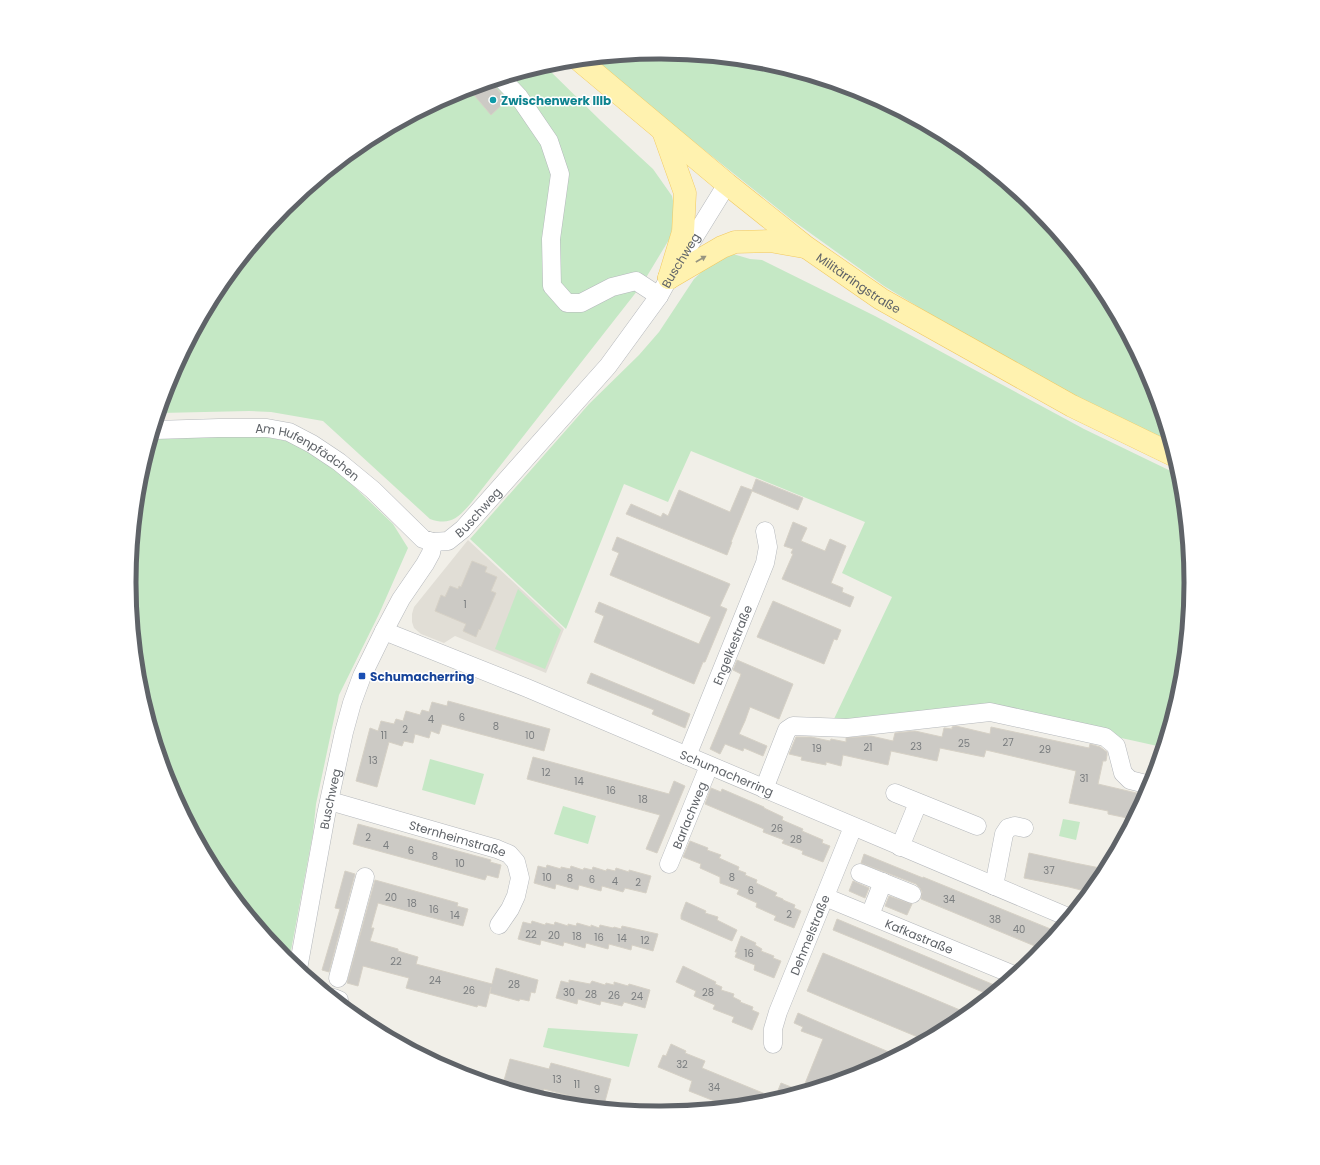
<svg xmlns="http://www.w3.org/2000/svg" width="1320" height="1165" font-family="Poppins,sans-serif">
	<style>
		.education { fill: #e1ded6 }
		.green { fill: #c5e8c5 }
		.building { fill: #cccac5; stroke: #d6d1c6 }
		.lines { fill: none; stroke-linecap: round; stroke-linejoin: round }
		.minor-casing { stroke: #b5b8bc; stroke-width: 19 }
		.major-casing { stroke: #f2c960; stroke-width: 23 }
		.minor { stroke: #fff; stroke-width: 18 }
		.major { stroke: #fff2af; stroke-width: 22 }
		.oneway { fill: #979581 }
		.culture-dot { fill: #0f9aa8; stroke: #fff; stroke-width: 1.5 }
		.transit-dot { fill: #1a4fb4; stroke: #fff; stroke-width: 1.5 }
		.labels { text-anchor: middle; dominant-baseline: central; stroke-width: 3; stroke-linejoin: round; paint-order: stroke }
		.number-label { font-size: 10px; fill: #7a7d7f }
		.culture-label { font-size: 12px; font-weight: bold; fill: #0d838f; stroke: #fff; text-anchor: start }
		.street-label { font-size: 12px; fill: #5f6368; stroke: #fff }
		.transit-label { font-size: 12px; font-weight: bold; fill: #164399; stroke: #fff; text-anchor: start }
		.rim { fill: none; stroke: #5f6368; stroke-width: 5 }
	</style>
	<rect width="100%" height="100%" fill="#f1efe8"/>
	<path class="education" d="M468,540L564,629L546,673L455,636L444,643L421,634L414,628L412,622V614L414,607Z"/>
	<g class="green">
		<path d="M660,52L764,62L863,92L955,142L1035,208L1101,288L1150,380L1170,443L1080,399L974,341L884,286L792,220L590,59Z"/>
		<path d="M545,66L601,121L653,169L672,196L675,210L674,220L670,238L641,286L471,503C458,518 450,526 430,519L323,421L271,412L249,411L160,413L170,379L219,288L285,207L365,141L457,92Z"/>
		<path d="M733,254L750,259L762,260L875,316L1084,429L1179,475L1190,583L1180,686L1162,747L986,708L833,721L892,597L842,573L865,522L691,451L668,502L624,484L566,629L470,539L589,404L639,355L659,332L694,279L712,262Z"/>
		<path d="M253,435L288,441L305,449L341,474L393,524L408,548L379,614L339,695L316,804L313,833L289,961L285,957L219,877L170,785L140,686L130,582L140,479L152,438Z"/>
		<path d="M518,589L561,630L545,669L495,649Z"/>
		<path d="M430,759L484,774L475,805L422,790Z"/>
		<path d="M563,806L596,816L588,844L554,834Z"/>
		<path d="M1063,819L1080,822L1076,840L1059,836Z"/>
		<path d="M548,1028L638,1034L629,1067L543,1047Z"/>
	</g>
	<g class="building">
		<path d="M492,82L494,86L507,100L491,115L469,89Z"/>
		<path d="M756,479L803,498L798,510L752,491L731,542H732L727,555L626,514L631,504L661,517L663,513L668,516L679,490L730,512L741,486L752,490Z"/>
		<path d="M793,522L807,528L801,541L825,551L830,539L846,546L831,583L843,588L842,592L854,597L850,607L782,579L793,554L791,553L793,549L784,546Z"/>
		<path d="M617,537L730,584L720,606L727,609L705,662H703L694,684L594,642L604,616L595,612L599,602L699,644L711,617L610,575L619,553L612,550Z"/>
		<path d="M472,561L487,567L485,572L497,577L491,591L496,593L480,630L479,629L476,637L463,631L466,624L435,611L441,595L445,597L450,586L458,589L459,586L461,587Z"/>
		<path d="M773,601L841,630L837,640L834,639L824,664L757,637Z"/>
		<path d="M737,660L793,684L779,719L750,707L745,721L739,734L767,746L763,756L744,748L743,751L725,744L720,754L710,749L740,677L741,674L733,670Z"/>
		<path d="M591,673L690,714L685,728L652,714L654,710L587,683Z"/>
		<path d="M448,701L550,729L544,751L442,724L439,734L431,731L429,738L415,734L413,743L404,741L402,746L389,742L377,787L356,781L370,728L378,731L381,721L394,724L396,719L403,721L406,711L420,715L422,710L429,712L432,702L447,706Z"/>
		<path d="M956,726L990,734L991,727L1089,748L1090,744L1100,747L1107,752V755L1106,761H1103L1098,784L1145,795L1132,819L1108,814V811L1069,803L1076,771L986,750L984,757L940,748L937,761L891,751L888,765L843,755L841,766L826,762V765L801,760L802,757L789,754L796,737H811L830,741L831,739L846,742V738L871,736L893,741L895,733L915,731L942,737L944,728L952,729V727Z"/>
		<path d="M533,757L669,794L674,781L685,786L657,853L646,849L660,815L527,779Z"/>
		<path d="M711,788L721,792L722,789L764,807V808L783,817L782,820L803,829L802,831L823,840L822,843L830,846L823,862L802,854L803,851L782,843L784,840L763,832L764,829L705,804Z"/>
		<path d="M358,824L491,860L490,862L501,865L498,878L487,875L485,880L353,844Z"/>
		<path d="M690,841L708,848L707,850L721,855L719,858L739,867L738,870L746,873L745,875L757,880L756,883L777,893L775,896L783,899V900L795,905L794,908L801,911L794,928L774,920L776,916L756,907L757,903L737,894L739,890L720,883V877L700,868L701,864L683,857Z"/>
		<path d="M1029,853L1075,863L1105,869L1101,877L1089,892L1069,887L1024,878Z"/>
		<path d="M864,854L923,878V877L1053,930L1047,943L1042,949L921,899L922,892L920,888L916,884L861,863Z"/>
		<path d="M547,865L561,869V867L570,869L571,866L583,870L584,868L592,870L593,867L606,871L607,869L615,871L616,868L629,872V870L651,876L646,893L625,888L623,892L602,886L601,891L579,885L578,890L556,884L555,889L534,883L538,866L546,868Z"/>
		<path d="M345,871L355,874L329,972L322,970L340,909L335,908Z"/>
		<path d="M375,880L458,903L457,906L468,909L463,926L378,903L371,928H374L370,941L398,949V951L418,957L416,964L492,984L496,968L538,980L535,993L531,992L529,1001L520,999L519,1001L490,993L491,987L486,1007L478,1005L477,1007L406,988L409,978L363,966L358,986L347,983Z"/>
		<path d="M853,881L869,888L865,898L849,891Z"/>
		<path d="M889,896L912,904L907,915L885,906Z"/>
		<path d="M686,902L706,911L705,913L718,917L717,920L737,930L732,941L681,919V915Z"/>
		<path d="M837,919L968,974L999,987L990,995L872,946L833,930Z"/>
		<path d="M532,921L545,925L546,923L554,925L555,922L568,926V924L576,926L577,923L591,927V925L599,928L600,925L613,928L614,927L621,929L622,926L658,934L653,951L632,945L631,950L609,944L608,949L586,943L585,948L564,942L563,946L541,940L540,945L518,939L523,922L531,924Z"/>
		<path d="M741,936L756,943L755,945L762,949L761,951L774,956L773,958L781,961L774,978L754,970L755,965L735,957L737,952H735Z"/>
		<path d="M823,953L915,991L967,1013L955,1024L925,1040L838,1004L807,991Z"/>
		<path d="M683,966L716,982L715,984L722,987L721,990L734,994L733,997L741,1001L740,1002L753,1007L752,1010L759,1013L752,1030L732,1022L734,1017L713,1009L715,1005L694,996L696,991L676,982Z"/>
		<path d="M569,980L590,984L592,981L605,985L606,983L614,985V982L628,986L629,984L650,990L645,1008L624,1002L622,1006L601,1001L600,1005L578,999L577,1004L556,998L561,981L569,983Z"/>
		<path d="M798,1013L837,1030L896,1055L863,1073L802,1091L823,1039L801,1031L803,1027L794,1023Z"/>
		<path d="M671,1044L686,1051L685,1053L705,1061L702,1068L775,1098L781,1083L801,1091L763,1103L727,1106L689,1091L692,1081L658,1067L663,1055L666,1056Z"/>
		<path d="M510,1059L549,1069L551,1063L611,1079L604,1105L544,1089L542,1095L503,1084Z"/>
	</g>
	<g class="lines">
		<defs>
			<g id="minor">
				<path d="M502,79L519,97L549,141L560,174L551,239L552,286L567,303H581L612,287L636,281L659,296"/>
				<path id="s1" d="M155,430L219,428H267L289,432L312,444L339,462L373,490L423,539L433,542L448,541L463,529L608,366L659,296L669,278L727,184"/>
				<path id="s2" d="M384,631L527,688L1068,917"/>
				<path id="s3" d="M687,756L765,563L768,547L765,531"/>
				<path d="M764,789L787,730L793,726L847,728L990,712L1105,737L1116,746L1123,773L1130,780L1150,785"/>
				<path d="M895,793L977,826"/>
				<path id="s4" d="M330,801L497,849L509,854L516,862L520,878L516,896L510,909L499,925"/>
				<path d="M900,847L918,803"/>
				<path id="s5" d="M669,864L709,766"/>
				<path d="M860,873L912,894"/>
				<path d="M994,886L1004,834L1008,828L1015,826L1024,828"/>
				<path id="s6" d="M825,897L1014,975"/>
				<path d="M870,915L883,882"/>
				<path id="s7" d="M298,969L326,815L344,732L352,703L362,676L384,631L401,599L425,564L431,553L433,542"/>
				<path d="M338,978L365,877"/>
				<path d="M334,998L339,1000V1002"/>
				<path id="s8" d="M773,1044V1029L778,1012L853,827"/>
			</g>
			<g id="major">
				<path id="s9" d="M579,60L727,184L806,247L881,299L1072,406L1173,455"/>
				<path d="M663,131L685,193L683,232L669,278"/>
				<path d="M669,278L722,247L735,242L770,241L804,247"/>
			</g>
		</defs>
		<use href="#minor" class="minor-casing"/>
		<use href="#major" class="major-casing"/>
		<use href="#minor" class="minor"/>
		<use href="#major" class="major"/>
	</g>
	<defs><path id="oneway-solid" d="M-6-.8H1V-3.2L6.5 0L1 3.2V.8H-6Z"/></defs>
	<use class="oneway" href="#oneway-solid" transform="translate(701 259) rotate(-30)"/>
	<circle class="culture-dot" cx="493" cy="100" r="4"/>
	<rect class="transit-dot" x="358" y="672" width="8" height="8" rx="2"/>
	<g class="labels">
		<g class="number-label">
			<text x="465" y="604">1</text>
			<text x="462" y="717">6</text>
			<text x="431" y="719">4</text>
			<text x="496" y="726">8</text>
			<text x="405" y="729">2</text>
			<text x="384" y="735">11</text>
			<text x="530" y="735">10</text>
			<text x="1008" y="742">27</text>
			<text x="964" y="743">25</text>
			<text x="916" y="746">23</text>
			<text x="868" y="747">21</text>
			<text x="817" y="748">19</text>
			<text x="1045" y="749">29</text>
			<text x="373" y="760">13</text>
			<text x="546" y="772">12</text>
			<text x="1084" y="778">31</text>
			<text x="579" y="781">14</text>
			<text x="611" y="790">16</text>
			<text x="643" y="799">18</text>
			<text x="777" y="828">26</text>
			<text x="368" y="837">2</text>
			<text x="796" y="839">28</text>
			<text x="386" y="845">4</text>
			<text x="411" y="850">6</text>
			<text x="435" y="856">8</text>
			<text x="460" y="863">10</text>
			<text x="1049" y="870">37</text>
			<text x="547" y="877">10</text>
			<text x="732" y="877">8</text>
			<text x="570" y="878">8</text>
			<text x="592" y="879">6</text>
			<text x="615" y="881">4</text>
			<text x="638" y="882">2</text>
			<text x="751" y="890">6</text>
			<text x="391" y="897">20</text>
			<text x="949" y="899">34</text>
			<text x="412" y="903">18</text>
			<text x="434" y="909">16</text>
			<text x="789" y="914">2</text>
			<text x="455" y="915">14</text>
			<text x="995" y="919">38</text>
			<text x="1019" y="929">40</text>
			<text x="531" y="934">22</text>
			<text x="554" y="935">20</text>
			<text x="577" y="936">18</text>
			<text x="599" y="937">16</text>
			<text x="622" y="938">14</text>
			<text x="645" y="940">12</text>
			<text x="749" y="953">16</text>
			<text x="396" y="961">22</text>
			<text x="435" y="980">24</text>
			<text x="514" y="984">28</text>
			<text x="469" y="990">26</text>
			<text x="569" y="992">30</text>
			<text x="708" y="992">28</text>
			<text x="591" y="994">28</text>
			<text x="614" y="995">26</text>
			<text x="637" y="996">24</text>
			<text x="682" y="1064">32</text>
			<text x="557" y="1079">13</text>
			<text x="577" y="1084">11</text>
			<text x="714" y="1087">34</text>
			<text x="597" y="1089">9</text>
		</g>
		<g class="culture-label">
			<text x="501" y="100">Zwischenwerk IIIb</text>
		</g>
		<g class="street-label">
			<text stroke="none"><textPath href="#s1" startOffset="698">Buschweg</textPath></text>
			<text stroke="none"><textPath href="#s9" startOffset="358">Militärringstraße</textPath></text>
			<text stroke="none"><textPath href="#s1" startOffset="159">Am Hufenpfädchen</textPath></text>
			<text stroke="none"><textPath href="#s1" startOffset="374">Buschweg</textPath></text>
			<text stroke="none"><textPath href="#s3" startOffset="120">Engelkestraße</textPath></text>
			<text stroke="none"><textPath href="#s2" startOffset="371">Schumacherring</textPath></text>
			<text stroke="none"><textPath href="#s7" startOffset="173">Buschweg</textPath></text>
			<text stroke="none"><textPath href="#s5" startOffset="53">Barlachweg</textPath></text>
			<text stroke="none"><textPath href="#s4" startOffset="133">Sternheimstraße</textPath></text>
			<text stroke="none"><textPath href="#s8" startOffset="116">Dehmelstraße</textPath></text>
			<text stroke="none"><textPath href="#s6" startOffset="102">Kafkastraße</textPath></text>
		</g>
		<g class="transit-label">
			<text x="370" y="676">Schumacherring</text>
		</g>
	</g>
	<path d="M0 0H1320V1165H0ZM659 59H661A523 523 0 0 1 1184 582V583A523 523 0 0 1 661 1106H659A523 523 0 0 1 136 583V582A523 523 0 0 1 659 59Z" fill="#fff" fill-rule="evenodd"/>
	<path class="rim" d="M659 59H661A523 523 0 0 1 1184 582V583A523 523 0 0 1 661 1106H659A523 523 0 0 1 136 583V582A523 523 0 0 1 659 59Z"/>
</svg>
